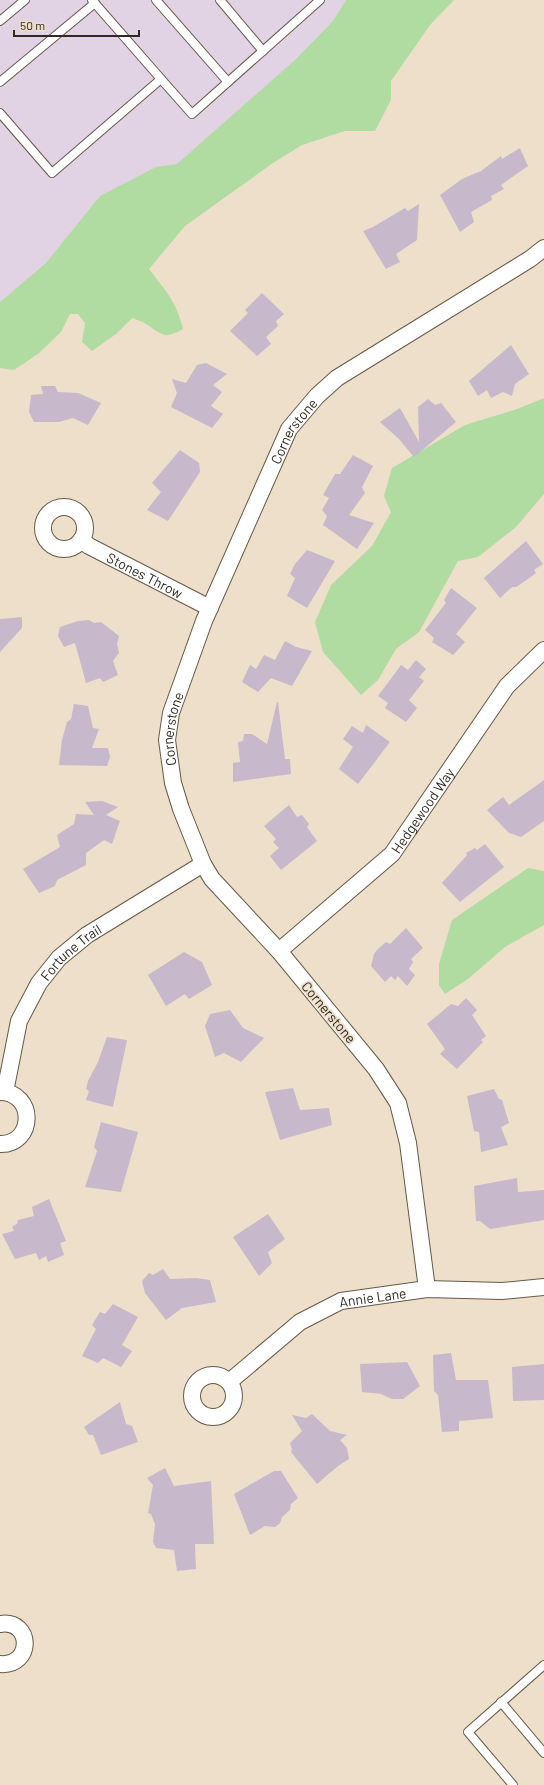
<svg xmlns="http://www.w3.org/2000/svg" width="544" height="1785" font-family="Barlow,sans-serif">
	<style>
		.commercial { fill: #e1d2e4 }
		.green { fill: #b0dca2 }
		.building { fill: #c7b8cc }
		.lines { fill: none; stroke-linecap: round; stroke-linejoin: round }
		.service-casing { stroke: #665947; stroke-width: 10 }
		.minor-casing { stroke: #665947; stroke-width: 18 }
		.service { stroke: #fff; stroke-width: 8 }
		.minor { stroke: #fff; stroke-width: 16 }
		.labels { text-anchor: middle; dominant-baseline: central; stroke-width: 3.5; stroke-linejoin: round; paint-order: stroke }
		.street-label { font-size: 14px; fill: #2f2921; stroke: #eedfca }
	</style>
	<rect width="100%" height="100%" fill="#eedfca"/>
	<path class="commercial" d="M0,0H371L0,335Z"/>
	<g class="green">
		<path d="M346,0H454L430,25L391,81V100L375,131H345L302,145L273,163L185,226L149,269C165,290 177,302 183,329C163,340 162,334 146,324C142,321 136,320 132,318L116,334L92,351L82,342L85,323L78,314H70L61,332L38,354L14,370L0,368V302L46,263L100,196L156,167L177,164L295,60L333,21Z"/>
		<path d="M544,398V494L516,527L478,557L458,561L419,632L396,649L378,680L361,695L323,652L315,622L331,585L372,546L391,512L384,496L392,468L465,425L517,409Z"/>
		<path d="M528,868L544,871V925L505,947L468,979L445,994L439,985V964L452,920Z"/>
	</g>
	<g class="building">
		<path d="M520,148L528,166L501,185L504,189L491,196L492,200L471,212L474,222L460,232L440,195L462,179L481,171L501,156L502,159Z"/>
		<path d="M419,204L417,240L396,254L400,262L386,269L363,231L373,227L405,208L408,211Z"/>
		<path d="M262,293L284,314L276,321L278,326L266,337L271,344L257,356L230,331L248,313L245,310Z"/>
		<path d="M511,345L529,374L515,384L512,396L503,392L491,398L487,390L478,396L469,381Z"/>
		<path d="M206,363L227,374L213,385L222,392L211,406L223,414L212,428L171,407L177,393L172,379L186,383L197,365Z"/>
		<path d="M41,386H55L58,392L78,393L101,403L88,425L73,418L59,422H34L29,412L31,395L43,394Z"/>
		<path d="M428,399L435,405L441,403L456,422L414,457L399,439L380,422L400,408L419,442L418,407Z"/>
		<path d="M180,450L199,463L200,472L168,521L147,510L161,492L152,483Z"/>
		<path d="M353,455L373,466L362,487L365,493L349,515L374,523L357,549L323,525L327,516L322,510L329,498L323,495L335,474H340Z"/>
		<path d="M526,541L543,564L534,570L536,573L528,579L516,587H512L500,598L484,578Z"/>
		<path d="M307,550L335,561L307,608L287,596L295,578L290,574L295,564Z"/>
		<path d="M451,588L477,608L456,634L465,642L453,655L432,642L434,638L425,630L446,603L444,600Z"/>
		<path d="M22,617V628L0,652V619Z"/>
		<path d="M89,620L94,623L101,622L119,636L117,644L119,653L113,661L118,675L103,682L100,678L86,683L75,643L64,647L58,636L60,627L78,621Z"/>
		<path d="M285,641L296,647L312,651L292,686L271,678L258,692L242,682L250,665L256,669L264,655L275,660Z"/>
		<path d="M416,660L426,669L419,677L424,681L409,700L417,708L406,722L385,708L388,703L378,696L401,665L408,670Z"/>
		<path d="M277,702H278L285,759H290L291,774L233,782V763L240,762L238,742L243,741L244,734H252L267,744Z"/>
		<path d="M74,704L88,706L93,728L99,729L92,748H108L110,757L107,766L59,765L62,740L67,722L71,719Z"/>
		<path d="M366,725L390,742L358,784L339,769L353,747L343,739L352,726L363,733Z"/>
		<path d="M544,780V821L521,837L509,833L487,810L503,797L509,805Z"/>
		<path d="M102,801L118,807L106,815L120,821L112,844L104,840L86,853V865L57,880L55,886L39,893L23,869L60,847L57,835L74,824L76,814L94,815L85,802Z"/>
		<path d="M289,805L297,817L302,815L309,824L307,827L317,841L281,870L270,856L279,848L273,842L276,839L264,826Z"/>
		<path d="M485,844L504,867L460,902L442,883L467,855L466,853L475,848L477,850Z"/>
		<path d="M406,928L423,948L411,959L413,962L409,969L415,975L407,986L398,976L395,980L391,976L385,982L371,966L374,954L377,950L386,942L390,944Z"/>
		<path d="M184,952L202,962L212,985L189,999L185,994L166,1006L148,975Z"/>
		<path d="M466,998L477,1010L472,1015L486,1036L481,1040L483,1042L457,1069L440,1054L445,1049L427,1024L451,1004L458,1006Z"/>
		<path d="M230,1010L243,1028L264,1038L241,1062L224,1053L215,1057L205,1026L210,1014Z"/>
		<path d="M107,1037L127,1040L113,1107L86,1100L89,1091L86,1089L88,1081L98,1062Z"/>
		<path d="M293,1088L300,1110L329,1108L332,1125L280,1140L265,1092Z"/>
		<path d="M494,1089L499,1099L502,1100L509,1123L501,1127L508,1145L481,1152L479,1132L474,1131L467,1096Z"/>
		<path d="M101,1122L138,1132L121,1192L85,1187L97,1151L94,1147Z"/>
		<path d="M517,1178L518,1192L544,1190V1220L490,1229L480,1221H476L474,1186Z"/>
		<path d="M49,1199L66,1241L60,1243L64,1255L48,1262L46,1256L39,1260L36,1253L15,1259L2,1234L14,1231L12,1227L17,1224L18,1220L34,1216L32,1207Z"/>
		<path d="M268,1214L285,1239L268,1252L272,1263L259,1276L233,1237Z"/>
		<path d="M163,1269L170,1279L196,1278L210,1280L216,1302L182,1308L166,1320L145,1293L142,1281L149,1273L153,1275Z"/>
		<path d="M113,1304L138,1317L122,1345L132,1351L121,1367L103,1358L98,1363L82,1356L96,1329L92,1325L100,1312L105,1314Z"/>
		<path d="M451,1353L456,1380H488L493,1418L459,1421V1431L442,1432L438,1395L434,1391L433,1355Z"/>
		<path d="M407,1362L420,1386L403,1399H392L381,1394L362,1392L360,1364Z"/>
		<path d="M544,1364V1400L513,1401L512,1367Z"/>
		<path d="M120,1402L126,1424L132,1426L138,1442L101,1455L93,1435H89L84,1427Z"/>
		<path d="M312,1414L330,1431L347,1435L340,1440L347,1448L349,1459L338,1466L317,1484L291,1452L292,1449L290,1443L302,1431L292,1415L306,1418Z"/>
		<path d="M165,1468L174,1486L211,1481L214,1544H195L196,1569L177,1571L174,1550L156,1548L153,1542L155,1524L151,1514L148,1513L153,1485L147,1478Z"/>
		<path d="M274,1471H281L298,1498L291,1504L290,1510L282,1517L280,1523L275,1527L265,1526L250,1535L234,1494Z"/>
	</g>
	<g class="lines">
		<defs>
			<g id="service">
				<path d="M92,0L161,79"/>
				<path d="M156,0L228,82"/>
				<path d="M220,0L263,51"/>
				<path d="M0,21L25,0"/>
				<path d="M0,82L95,3"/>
				<path d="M0,113L52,173L161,79L192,114L320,0"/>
				<path d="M501,1702L544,1753"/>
				<path d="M513,1785L468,1732L544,1665"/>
			</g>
			<g id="minor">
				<circle cx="64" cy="528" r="21"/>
				<path id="s1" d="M81,540L89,546L210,608"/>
				<path id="s2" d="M279,951L392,854L507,686L544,650"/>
				<path d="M0,1092C36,1092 35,1145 0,1144"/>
				<path id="s3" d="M5,1092L19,1021L39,983L59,958L87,935L203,864"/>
				<path id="s4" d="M427,1289L408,1143L398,1103L376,1069L279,951L212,879L203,864L181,809L173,783L167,740L171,713L204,621L289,429L317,396L337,378L530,259L544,248"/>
				<circle cx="213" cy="1396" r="21"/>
				<path id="s5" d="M229,1382L300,1322L341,1301L427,1289L502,1291L544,1287"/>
				<path d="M0,1624C33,1619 33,1667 0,1664"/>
			</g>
		</defs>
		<use href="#service" class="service-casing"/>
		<use href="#minor" class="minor-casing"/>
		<use href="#service" class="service"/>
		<use href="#minor" class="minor"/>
	</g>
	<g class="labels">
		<g class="street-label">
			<text stroke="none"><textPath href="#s4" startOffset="963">Cornerstone</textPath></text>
			<text stroke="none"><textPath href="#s1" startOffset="73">Stones Throw</textPath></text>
			<text stroke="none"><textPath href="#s4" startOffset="639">Cornerstone</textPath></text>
			<text stroke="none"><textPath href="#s2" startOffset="202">Hedgewood Way</textPath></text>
			<text stroke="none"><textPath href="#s3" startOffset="160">Fortune Trail</textPath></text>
			<text transform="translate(329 1012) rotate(50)">Cornerstone</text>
			<text stroke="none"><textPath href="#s5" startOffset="171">Annie Lane</textPath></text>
		</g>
	</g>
	<path d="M14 30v6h125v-6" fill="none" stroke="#2f2921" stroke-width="2"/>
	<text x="20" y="30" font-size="12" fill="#2f2921" stroke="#eedfca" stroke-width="3" paint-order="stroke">50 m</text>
</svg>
